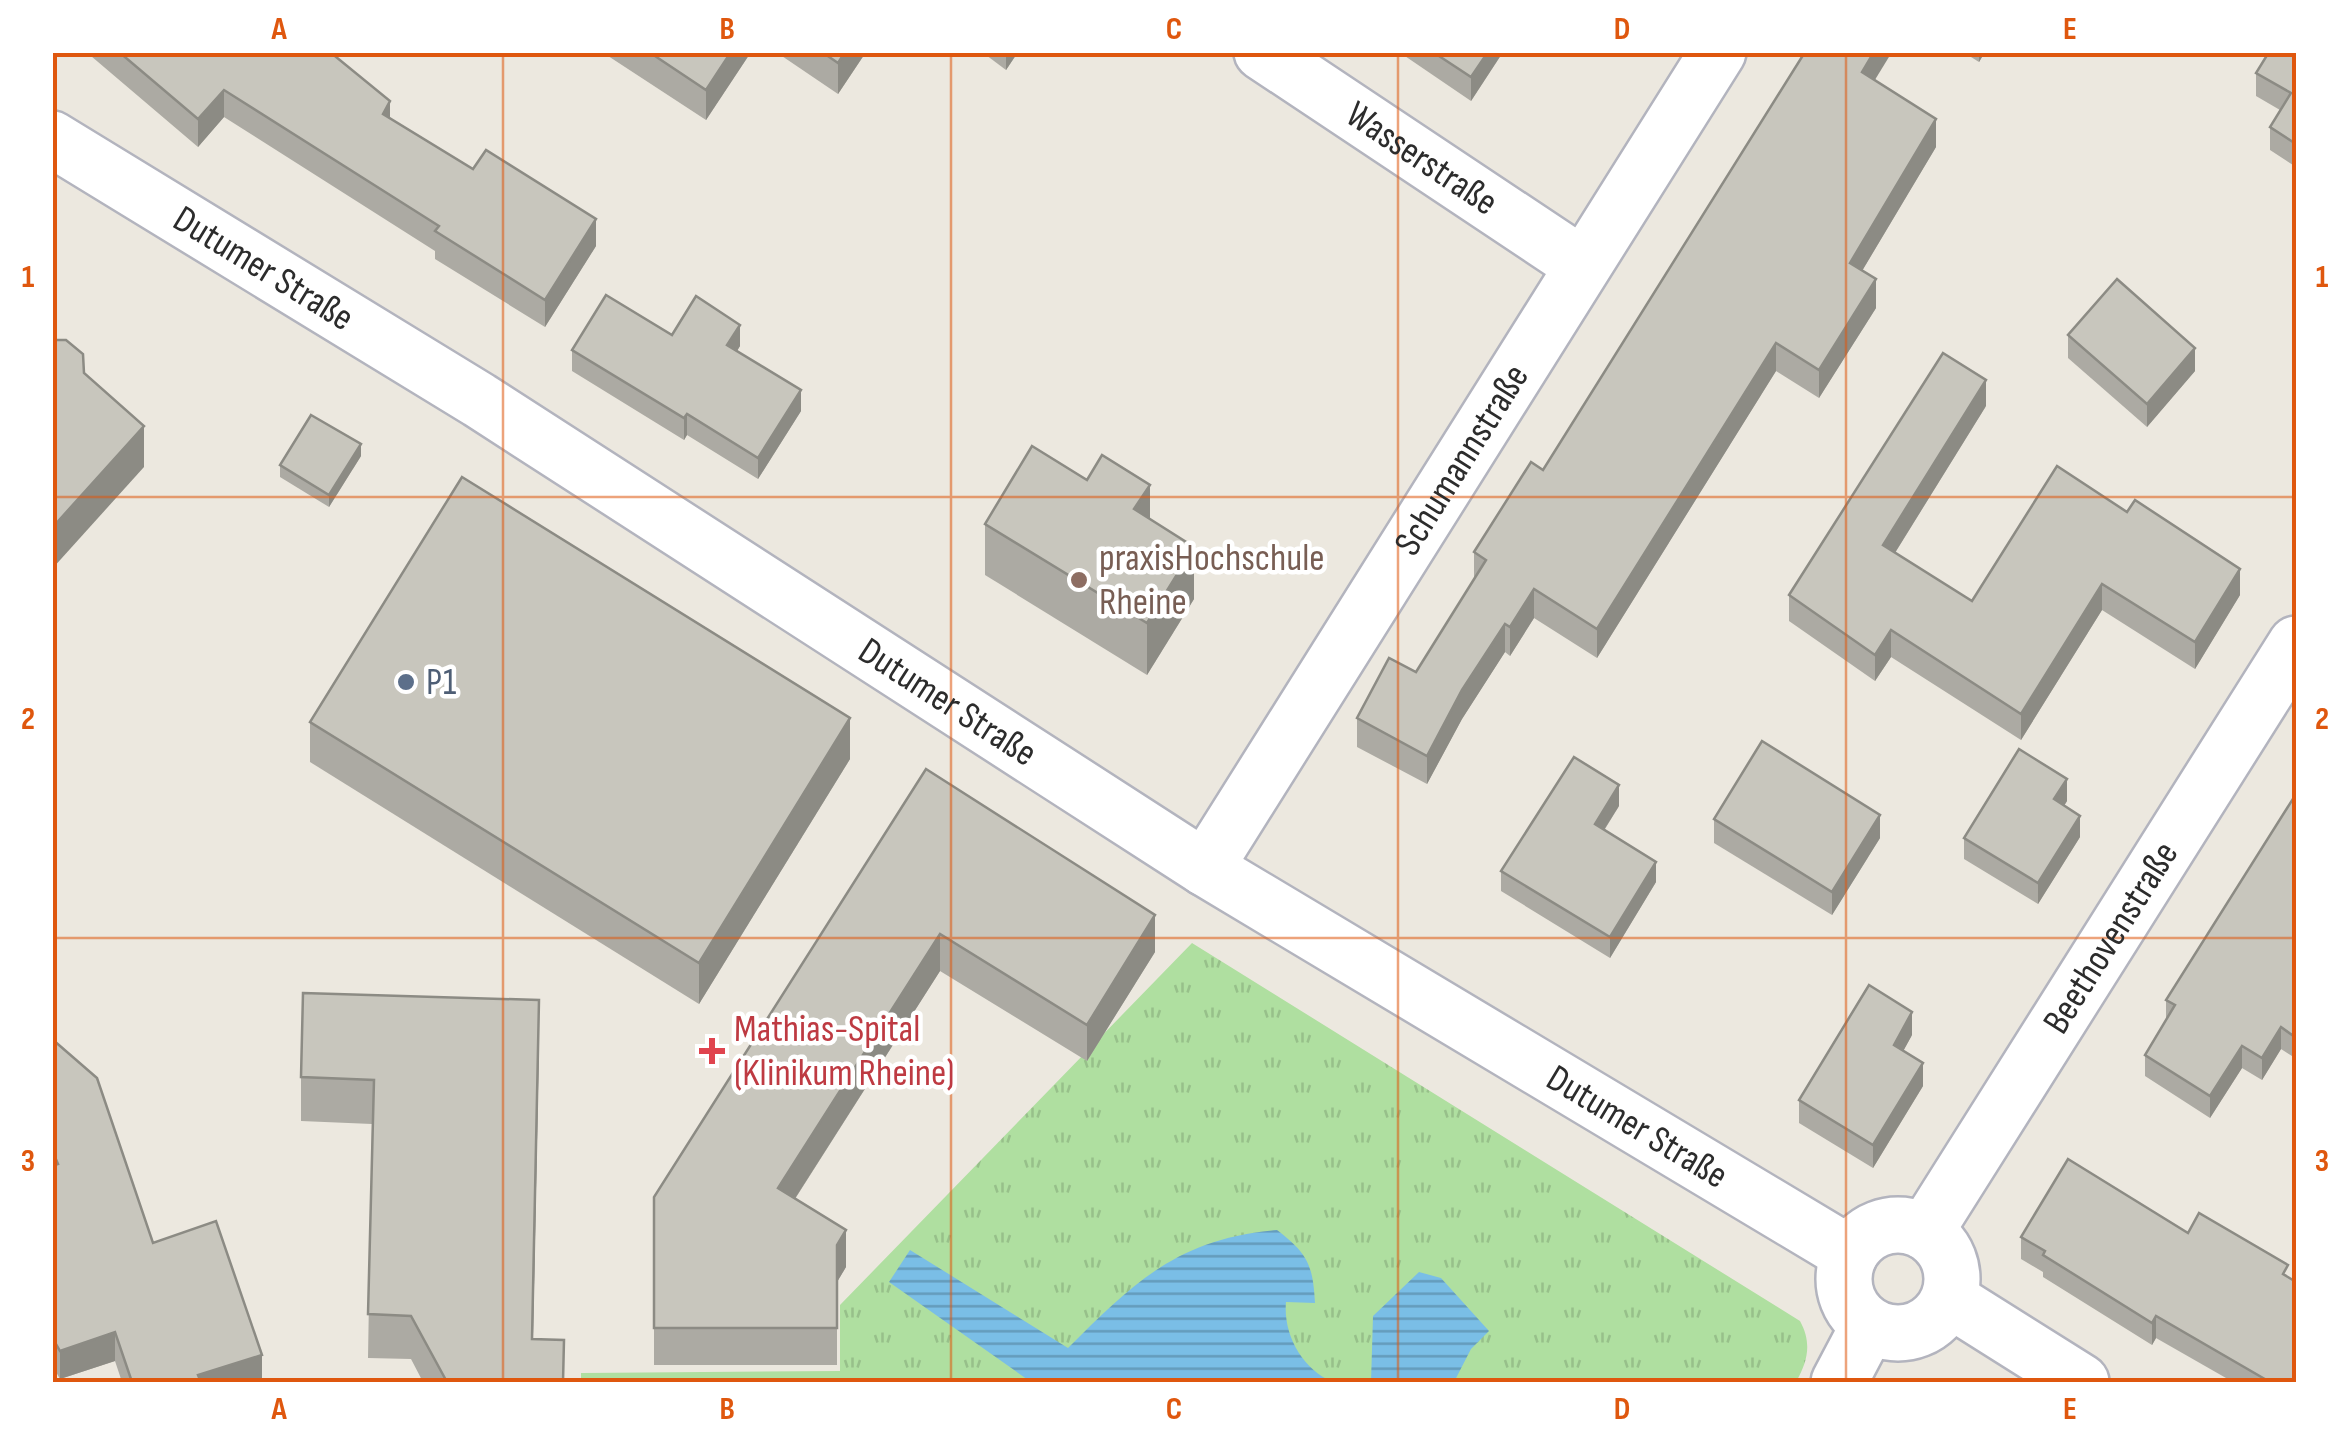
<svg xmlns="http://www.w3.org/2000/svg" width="2349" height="1435" font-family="'Sofia Sans Condensed',sans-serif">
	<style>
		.park { fill: url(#park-tufts) }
		.water { fill: url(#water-rules) }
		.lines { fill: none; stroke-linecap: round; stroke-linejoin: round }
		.minor-casing { stroke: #b3b4be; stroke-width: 60 }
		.minor { stroke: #fff; stroke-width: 55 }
		.wall { fill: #acaaa3 }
		.shaded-wall { fill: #8c8b84 }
		.building { fill: #c8c6bd; stroke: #8c8b84; stroke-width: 2.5 }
		.grid { fill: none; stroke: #df570e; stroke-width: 2.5; stroke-opacity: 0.55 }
		.education-dot { fill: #8d6e63; stroke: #fff; stroke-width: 4 }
		.service-dot { fill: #5c6f8a; stroke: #fff; stroke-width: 4 }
		.health-dot { fill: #e0444e; stroke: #fff; stroke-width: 4 }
		.labels { text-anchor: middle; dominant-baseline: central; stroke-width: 9; stroke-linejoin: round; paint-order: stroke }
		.street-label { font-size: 38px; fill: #2c2c2c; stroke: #fff }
		.education-label { font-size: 38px; fill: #785e54; stroke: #fff; text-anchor: start }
		.service-label { font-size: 38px; fill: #4e5e75; stroke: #fff; text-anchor: start }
		.health-label { font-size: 38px; fill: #be3a42; stroke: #fff; text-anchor: start }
		.neatline { fill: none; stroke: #df570e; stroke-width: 4 }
		.grid-label { font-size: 32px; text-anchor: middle; font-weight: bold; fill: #df570e }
	</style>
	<defs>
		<pattern id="park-tufts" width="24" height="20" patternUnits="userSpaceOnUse" patternTransform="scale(2.5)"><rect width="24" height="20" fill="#afdfa0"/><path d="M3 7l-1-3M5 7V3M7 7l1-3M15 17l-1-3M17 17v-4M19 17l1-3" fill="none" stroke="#97c08a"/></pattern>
		<pattern id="water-rules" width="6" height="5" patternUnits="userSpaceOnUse" patternTransform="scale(2.5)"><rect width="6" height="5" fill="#7abee6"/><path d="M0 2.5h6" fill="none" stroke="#649bbb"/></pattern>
	</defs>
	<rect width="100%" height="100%" fill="#ece8df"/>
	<path class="park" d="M1192,943L1800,1321C1812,1343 1808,1361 1796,1382H581V1373L840,1371V1305Z"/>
	<g class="water">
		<path d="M1277,1230C1307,1253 1313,1264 1315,1303L1286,1302C1283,1334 1302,1369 1333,1382H1031L889,1282L910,1250L1068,1348C1134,1282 1179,1238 1277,1230Z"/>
		<path d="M1419,1272L1441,1278L1489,1331L1471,1349L1454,1382H1371L1373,1316Z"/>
	</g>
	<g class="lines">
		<defs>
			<g id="minor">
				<path id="s1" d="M1262,52L1582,265"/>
				<path id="s2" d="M52,139L479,400L1205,868L1850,1254"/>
				<path id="s3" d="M1205,868L1718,52"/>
				<circle cx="1898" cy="1279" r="54"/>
				<path id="s4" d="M1925,1232L2296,644"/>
				<path d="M1949,1299L2081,1382"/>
				<path d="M1839,1382L1869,1325"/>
			</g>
		</defs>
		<use href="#minor" class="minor-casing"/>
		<use href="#minor" class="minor"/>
	</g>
	<g class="wall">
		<path d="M91,52H330L390,118L596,246L545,327L435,259V251L224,117L198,147L91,56Z"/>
		<path d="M602,52H751L706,120Z"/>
		<path d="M776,52H866L838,94Z"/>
		<path d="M982,52H1018L1006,70Z"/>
		<path d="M1399,52H1503L1471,101Z"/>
		<path d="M1963,52H1985L1979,62Z"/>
		<path d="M2296,52V167L2270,150V127L2280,110L2256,96V73Z"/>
		<path d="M1875,80L1936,147L1862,271L1876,308L1819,398L1776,371L1597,658L1534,618L1510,656L1505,652L1462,719L1427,784L1357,747V718L1416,672L1474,579V552Z"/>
		<path d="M672,335L740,346L737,351L801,411L758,479L687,435L684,440L572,371V350Z"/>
		<path d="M2068,335L2195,371L2147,427L2068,358Z"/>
		<path d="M1986,406L1895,553L1972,601L2057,466L2240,595L2195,669L2102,610L2021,740L1891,657L1875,681L1789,621V595Z"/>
		<path d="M361,456L329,507L280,477V465Z"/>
		<path d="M1150,519L1194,599L1147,675L985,575V524Z"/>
		<path d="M310,722L850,759L699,1004L310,762Z"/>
		<path d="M926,769L1155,952L1087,1061L940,971L795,1199L846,1267L837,1282V1365H654V1197Z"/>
		<path d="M2296,794L2292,1056L2281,1049L2262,1080L2242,1068L2210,1118L2145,1076V1055L2166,1020V1000Z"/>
		<path d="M2067,801L2064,806L2080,837L2038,904L1964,859V838Z"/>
		<path d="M1619,806L1605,829L1656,882L1610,958L1501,891V871Z"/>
		<path d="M1714,819L1880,838L1832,915L1714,843Z"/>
		<path d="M1912,1035L1903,1051L1923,1086L1873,1168L1799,1123V1100Z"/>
		<path d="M52,1039L153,1243L262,1382H122L115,1361L60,1379L52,1365Z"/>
		<path d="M539,1043L533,1339L564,1382H423L411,1359L368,1358L372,1124L301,1121V1077Z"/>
		<path d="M2188,1233L2288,1277L2296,1382H2233L2156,1338L2152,1345L2043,1277V1272L2021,1259V1237Z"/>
	</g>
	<g class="shaded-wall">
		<path d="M731,52H751L706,120V90Z"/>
		<path d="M845,52H866L838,94V63Z"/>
		<path d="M1006,52H1018L1006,70Z"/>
		<path d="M1488,52H1503L1471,101V77Z"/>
		<path d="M1874,52H1892L1862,101V72Z"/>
		<path d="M1979,52H1985L1979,62Z"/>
		<path d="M224,90V117L198,147V119Z"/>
		<path d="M390,101V129L383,114Z"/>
		<path d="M1936,119V147L1850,291V263Z"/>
		<path d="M596,219V246L545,327V300Z"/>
		<path d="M1876,279V308L1819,398V370Z"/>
		<path d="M740,325V346L727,367V345Z"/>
		<path d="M1776,343V371L1597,658V629Z"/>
		<path d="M2195,348V371L2147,427V404Z"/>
		<path d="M1986,380V406L1883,572V545Z"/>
		<path d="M801,390V411L758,479V458Z"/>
		<path d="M687,414V435L684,440V418Z"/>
		<path d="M144,426V467L52,569V528Z"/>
		<path d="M361,444V456L329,507V495Z"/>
		<path d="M1150,485V536L1134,509Z"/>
		<path d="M1194,547V599L1147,675V623Z"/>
		<path d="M2240,569V595L2195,669V642Z"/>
		<path d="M2102,584V610L2021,740V714Z"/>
		<path d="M1534,589V618L1510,656V627Z"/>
		<path d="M1505,624V652L1462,719L1427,784V756L1462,690Z"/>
		<path d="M1891,630V657L1875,681V655Z"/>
		<path d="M850,718V759L699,1004V963Z"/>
		<path d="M2067,779V801L2054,821V799Z"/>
		<path d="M1619,785V806L1595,844V824Z"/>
		<path d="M1880,815V838L1832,915V892Z"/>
		<path d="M2080,816V837L2038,904V883Z"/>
		<path d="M1656,862V882L1610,958V937Z"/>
		<path d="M1155,915V952L1087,1061V1025Z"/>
		<path d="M940,934V971L778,1225V1188Z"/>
		<path d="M539,1000V1043L532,1382V1339Z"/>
		<path d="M1912,1012V1035L1894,1068V1045Z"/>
		<path d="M2281,1027V1049L2262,1080V1058Z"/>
		<path d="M2296,1029V1050L2292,1056V1035Z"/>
		<path d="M2242,1046V1068L2210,1118V1096Z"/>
		<path d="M1923,1063V1086L1873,1168V1145Z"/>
		<path d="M846,1230V1267L837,1282V1245Z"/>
		<path d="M2156,1316V1338L2152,1345V1323Z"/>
		<path d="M115,1332V1361L60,1379V1351Z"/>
		<path d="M262,1355V1382H198V1375Z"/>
	</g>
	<g class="building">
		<path d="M119,52H330L390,101L383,114L473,169L486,150L596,219L545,300L435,231L439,226L224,90L198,119Z"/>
		<path d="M649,52H731L706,90Z"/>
		<path d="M822,52H845L838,63Z"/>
		<path d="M1433,52H1488L1471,77Z"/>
		<path d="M1805,52H1874L1862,72L1936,119L1850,263L1876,279L1819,370L1776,343L1597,629L1534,589L1510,627L1505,624L1462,690L1427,756L1357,718L1389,658L1416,672L1486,560L1474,552L1531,462L1543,470Z"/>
		<path d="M2269,52H2296V144L2270,127L2291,93L2256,73Z"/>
		<path d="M2117,279L2195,348L2147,404L2068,335Z"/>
		<path d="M606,295L672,335L696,296L740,325L727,345L801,390L758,458L687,414L684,418L572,350Z"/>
		<path d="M52,340H66L83,354L84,373L144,426L52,528Z"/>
		<path d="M1943,353L1986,380L1883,545L1972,601L2057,466L2127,512L2135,500L2240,569L2195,642L2102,584L2021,714L1891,630L1875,655L1789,595Z"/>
		<path d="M311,415L361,444L329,495L280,465Z"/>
		<path d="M1032,446L1087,480L1102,455L1150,485L1134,509L1194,547L1147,623L985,524Z"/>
		<path d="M462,477L850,718L699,963L310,722Z"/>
		<path d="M1762,741L1880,815L1832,892L1714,819Z"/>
		<path d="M2019,749L2067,779L2054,799L2080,816L2038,883L1964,838Z"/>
		<path d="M1574,757L1619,785L1595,824L1656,862L1610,937L1501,871Z"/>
		<path d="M926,769L1155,915L1087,1025L940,934L778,1188L846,1230L837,1245V1328H654V1197Z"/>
		<path d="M2296,794V1029L2292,1035L2281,1027L2262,1058L2242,1046L2210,1096L2145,1055L2175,1005L2166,1000Z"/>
		<path d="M1869,985L1912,1012L1894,1045L1923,1063L1873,1145L1799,1100Z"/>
		<path d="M303,993L539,1000L532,1339L564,1340L563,1382H447L411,1316L368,1314L374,1080L301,1077Z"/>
		<path d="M52,1039L97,1078L153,1243L216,1221L262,1355L198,1375L201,1382H132L115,1332L60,1351L52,1337V1166L58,1164L52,1150Z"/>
		<path d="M2068,1159L2188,1233L2199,1213L2288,1265L2283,1274L2296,1282V1382H2270L2156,1316L2152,1323L2043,1255L2045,1251L2021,1237Z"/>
	</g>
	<path class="grid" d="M503,52V1382M951,52V1382M1398,52V1382M1846,52V1382M52,497H2296M52,938H2296"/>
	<circle class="education-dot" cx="1079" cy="580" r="10"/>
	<circle class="service-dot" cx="406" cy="682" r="10"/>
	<path class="health-dot" d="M707 1036h10v10h10v10h-10v10h-10v-10h-10v-10h10z"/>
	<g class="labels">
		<g class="street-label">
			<text stroke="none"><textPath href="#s1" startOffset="192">Wasserstraße</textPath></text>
			<text stroke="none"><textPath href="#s2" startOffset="248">Dutumer Straße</textPath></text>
			<text stroke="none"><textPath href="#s3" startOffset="482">Schumannstraße</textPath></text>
			<text stroke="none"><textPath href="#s2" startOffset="1058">Dutumer Straße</textPath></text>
			<text stroke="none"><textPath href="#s4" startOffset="348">Beethovenstraße</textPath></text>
			<text stroke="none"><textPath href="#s2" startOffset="1868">Dutumer Straße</textPath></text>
		</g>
		<g class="education-label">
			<text x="1099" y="558">praxisHochschule<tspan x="1099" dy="44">Rheine</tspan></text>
		</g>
		<g class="service-label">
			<text x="426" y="682">P1</text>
		</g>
		<g class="health-label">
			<text x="734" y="1029">Mathias-Spital<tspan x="734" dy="44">(Klinikum Rheine)</tspan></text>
		</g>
	</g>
	<rect width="2349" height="1435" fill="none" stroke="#ffffff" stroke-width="110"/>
	<rect x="55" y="55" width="2239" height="1325" class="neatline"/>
	<g class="grid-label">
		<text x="279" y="39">A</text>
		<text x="727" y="39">B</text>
		<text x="1174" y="39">C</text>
		<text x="1622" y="39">D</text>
		<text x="2070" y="39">E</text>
		<text x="28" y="287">1</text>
		<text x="2322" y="287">1</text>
		<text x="28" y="729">2</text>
		<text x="2322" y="729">2</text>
		<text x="28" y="1171">3</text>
		<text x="2322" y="1171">3</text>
		<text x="279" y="1419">A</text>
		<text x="727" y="1419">B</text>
		<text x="1174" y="1419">C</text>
		<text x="1622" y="1419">D</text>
		<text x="2070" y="1419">E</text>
	</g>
</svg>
